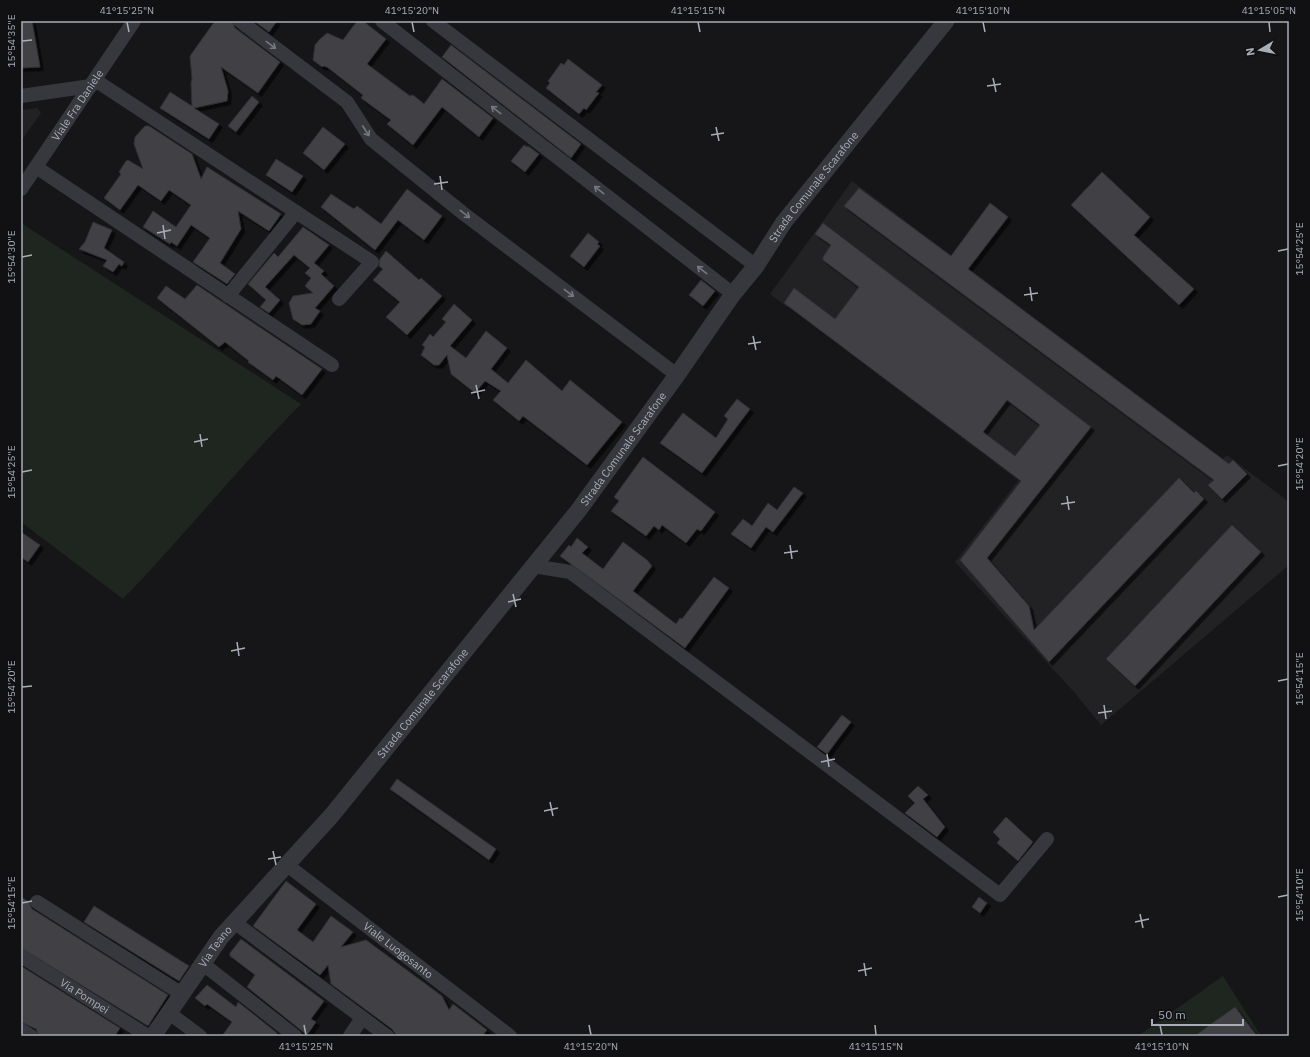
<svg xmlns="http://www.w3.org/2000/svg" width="1310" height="1057" font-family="'IBM Plex Sans',sans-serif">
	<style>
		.built { fill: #222225 }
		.green { fill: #1e261f }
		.building { fill: #404145; stroke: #303034; fill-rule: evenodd; filter: url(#shadow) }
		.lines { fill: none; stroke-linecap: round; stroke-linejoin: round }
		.minor { stroke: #37383d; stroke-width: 14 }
		.tertiary { stroke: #37383d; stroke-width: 17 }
		.oneway { stroke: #757881 }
		.ticks { fill: none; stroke: #a8adb8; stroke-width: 1.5 }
		.labels { text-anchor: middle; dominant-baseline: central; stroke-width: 3; stroke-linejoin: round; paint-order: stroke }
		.street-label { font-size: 11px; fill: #a8adb8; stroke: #111113 }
		.neatline { fill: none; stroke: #a8adb8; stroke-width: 1.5 }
		.ticks-label { font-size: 10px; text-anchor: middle; fill: #a8adb8 }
	</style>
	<defs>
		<filter id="shadow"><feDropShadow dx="3.5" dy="3.5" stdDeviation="0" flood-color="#0009"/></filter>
	</defs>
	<rect width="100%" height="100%" fill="#161618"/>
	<g class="built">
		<path d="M37,108L41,113L21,141V110Z"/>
		<path d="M852,181L1223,459L1227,455L1289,502V565L1101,725L1074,692L955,562L1018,481L770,294Z"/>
	</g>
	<g class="green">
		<path d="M21,223L301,404C239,467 184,536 123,599L21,522Z"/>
		<path d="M1223,976L1261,1036H1138Z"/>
	</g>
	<g class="building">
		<path d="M21,21H32L40,67L21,68Z"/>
		<path d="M215,21H232L235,28L280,62L258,93L221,67L228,91L227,101L194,108L219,124L209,139L160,108L170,92L192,106L191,83L192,79L190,56Z"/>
		<path d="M254,21H277L269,32Z"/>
		<path d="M357,21H363L386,39L367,64L410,96L413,95L424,104L442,79L493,118L479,137L442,107L413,145L387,124L391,120L361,98L363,95L327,67L323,66L322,67L313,60L315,45L319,40L327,33L343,40Z"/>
		<path d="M451,45L581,144L571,158L442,57Z"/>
		<path d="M568,59L602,85L596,92L599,93L586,110L584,108L579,114L546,88L550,83L548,81L561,63L564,65Z"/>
		<path d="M252,96L259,102L236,132L228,126Z"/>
		<path d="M145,126H149L192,154L201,179L207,167L281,214L269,231L238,211L241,229L220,263L235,274L227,284L193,262L210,238L191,225L177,246L171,242L170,244L143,227L153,211L176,227L191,205L169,190L161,201L138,185L120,210L104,198L121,174L119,172L126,161L128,160L143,169L134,144L135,137Z"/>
		<path d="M323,127L345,144L324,170L303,153Z"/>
		<path d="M524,145L527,147L528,146L539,154L525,172L511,161Z"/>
		<path d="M276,159L303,176L292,192L266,175Z"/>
		<path d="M1102,172L1150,217L1134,235L1194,289L1179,305L1071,205Z"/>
		<path d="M859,188L951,256L990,203L1008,217L968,269L1229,464L1233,460L1247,474L1222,499L1208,485L1214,480L844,206Z"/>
		<path d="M407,189L442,216L424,240L398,220L375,250L321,207L331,194L354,209L357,206L381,224Z"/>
		<path d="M93,222L112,230L104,248L124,262L122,266L119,264L113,272L103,266L107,260L79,249L85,242Z"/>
		<path d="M823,223L1091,427L987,558L1029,606L1034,630L1179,478L1194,493L1196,491L1204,499L1049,662L960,560L1021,481L784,303L794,288L835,319L859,287L823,260V257L831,245L815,234ZM1007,400L1040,425L1015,456L983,432Z"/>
		<path d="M303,227L329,245L314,263L324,271L321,274L334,286L315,308L320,311L311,324L302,325L293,319L289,303L293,296L313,293L305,286L311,278L305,273L310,268L294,255L265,287L280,300L269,313L260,307L266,300L248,284L274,253L278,257Z"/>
		<path d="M588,233L599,242L597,244L600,246L584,267L570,256Z"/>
		<path d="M386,251L419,280L421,278L442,296L407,335L386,317L400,302L373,280L383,269L379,266L380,259Z"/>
		<path d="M701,280L715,291L703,306L689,295Z"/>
		<path d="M197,285L322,369L302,395L276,376L273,380L248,362L249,361L225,342L219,347L157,298L166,286L185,299Z"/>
		<path d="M454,304L472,320L450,346L466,358L486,331L507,348L491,369L508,383L526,360L562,391L570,380L622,422L587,465L523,416L519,421L493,400L501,391L485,381L475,393L451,374L447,355L439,365H434L421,355L425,347L422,345L430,334L433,337L446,322L442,319Z"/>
		<path d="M737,399L750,409L702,473L660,443L683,413L716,438L728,419L724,416Z"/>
		<path d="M643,457L715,512L701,531L697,529L686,543L662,525L659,530L654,526L646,536L611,511L619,501L614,497Z"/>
		<path d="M794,487L803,493L773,532L766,527L751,548L731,534L743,519L752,526L768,503L777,510Z"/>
		<path d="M1232,525L1261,552L1135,686L1106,659Z"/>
		<path d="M21,532L40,545L28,562L21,557Z"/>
		<path d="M577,538L588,547L582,553L603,569L623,542L647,560L652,566L633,591L676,624L680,618L682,619L714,577L729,588L685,648L560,556L569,545L571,547Z"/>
		<path d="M842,715L851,722L827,754L817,747Z"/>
		<path d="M397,779L496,849L489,860L390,789Z"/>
		<path d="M918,786L928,795L923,799L945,827L937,837L905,813L915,803L908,796Z"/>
		<path d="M1006,817L1033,842L1018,861L997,843L1000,839L993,832Z"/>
		<path d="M286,881L316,904L297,930L313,942L331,916L353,932L341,947L366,940L442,996L449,1010L453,1004L487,1030L482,1036H397L392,1029L331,984L328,965L320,975L253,926Z"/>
		<path d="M21,897L29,902L32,909L168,995L148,1026L21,948Z"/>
		<path d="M979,897L987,903L980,913L972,907Z"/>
		<path d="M94,906L189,966L179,981L84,922Z"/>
		<path d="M241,939L324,1001L311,1019L316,1022L307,1035L247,987L255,975L230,956V953Z"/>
		<path d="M21,966L120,1028L115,1036H39L36,1029L21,1022Z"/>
		<path d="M207,985L236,1007L238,1002L277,1033L276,1036H222L232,1022L207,1004L205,1006L195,998Z"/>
		<path d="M1235,1007L1257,1036H1195L1211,1024Z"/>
	</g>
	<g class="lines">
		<g class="minor">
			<path d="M240,21L347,102L371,139L464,214L677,375"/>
			<path d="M382,21L733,294"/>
			<path d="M433,21L756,266"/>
			<path d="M95,80L372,262L339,299"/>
			<path d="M21,96L91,86"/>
			<path d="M36,167L332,365"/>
			<path id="s1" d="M21,189L134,21"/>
			<path d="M228,296L296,212"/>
			<path d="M533,566L570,572L1000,895L1047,839"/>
			<path id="s2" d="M287,865L510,1036"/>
			<path d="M37,902L182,994"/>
			<path d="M234,922L387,1036"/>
			<path id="s3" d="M21,956L148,1036"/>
			<path d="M203,964L295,1036"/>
			<path d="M169,1013L200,1036"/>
			<path d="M21,1030L31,1036"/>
			<path d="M350,1036L362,1018"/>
		</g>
		<path class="tertiary" id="s4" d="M153,1036L221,937L332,815L578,511L677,375L733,294L756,266L784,222L946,21"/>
	</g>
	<defs><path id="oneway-shaft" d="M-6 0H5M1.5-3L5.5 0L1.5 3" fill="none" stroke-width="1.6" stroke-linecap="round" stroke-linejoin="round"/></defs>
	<g class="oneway">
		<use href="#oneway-shaft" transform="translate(271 45) rotate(37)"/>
		<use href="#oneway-shaft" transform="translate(496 110) rotate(-142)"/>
		<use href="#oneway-shaft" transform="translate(366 131) rotate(57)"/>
		<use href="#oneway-shaft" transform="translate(599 190) rotate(-142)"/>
		<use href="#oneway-shaft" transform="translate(465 214) rotate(38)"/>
		<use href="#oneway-shaft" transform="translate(702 270) rotate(-142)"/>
		<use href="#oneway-shaft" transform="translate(569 293) rotate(37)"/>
	</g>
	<path class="ticks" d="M127,22L129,32M412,22L414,32M698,22L700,32M983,22L985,32M1269,22L1270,32M22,41L32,40M993,78L996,92M987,86L1001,84M716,127L719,141M711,135L724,133M440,176L442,190M434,184L448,182M163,225L165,239M157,233L171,230M1278,251L1288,249M22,257L32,255M1030,287L1032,301M1024,295L1038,293M753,336L756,350M748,344L761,342M476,385L479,399M471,393L485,390M200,434L202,447M194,442L208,439M1278,466L1288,464M22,472L32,470M1067,496L1069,510M1061,504L1075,502M790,545L792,559M784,553L798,551M513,594L516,607M508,602L521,599M237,642L239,656M231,651L245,648M1278,681L1288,679M22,687L32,686M1104,705L1106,719M1098,713L1112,711M827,754L829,767M821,762L835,759M550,802L553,816M544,811L558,808M273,851L276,865M268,859L281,857M1278,897L1288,895M22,903L32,901M1140,914L1143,928M1135,922L1149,919M864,963L866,976M858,971L872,968M304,1025L306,1035M589,1025L591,1035M875,1025L876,1035M1160,1025L1162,1035"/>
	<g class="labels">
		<g class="street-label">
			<text stroke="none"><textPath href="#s1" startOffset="101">Viale Fra Daniele</textPath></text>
			<text stroke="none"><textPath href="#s4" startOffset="1077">Strada Comunale Scarafone</textPath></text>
			<text stroke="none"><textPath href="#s4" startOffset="753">Strada Comunale Scarafone</textPath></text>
			<text stroke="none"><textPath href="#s4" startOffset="429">Strada Comunale Scarafone</textPath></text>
			<text stroke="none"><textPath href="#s4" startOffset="109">Via Teano</textPath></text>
			<text stroke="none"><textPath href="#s2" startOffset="140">Viale Luogosanto</textPath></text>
			<text stroke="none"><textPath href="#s3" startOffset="75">Via Pompei</textPath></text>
		</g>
	</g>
	<rect width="1310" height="1057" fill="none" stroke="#111113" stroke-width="44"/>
	<g transform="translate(1260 50) rotate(260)" stroke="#111113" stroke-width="3" paint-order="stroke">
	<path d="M0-3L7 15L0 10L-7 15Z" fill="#a8adb8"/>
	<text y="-6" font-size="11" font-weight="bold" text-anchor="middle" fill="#a8adb8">N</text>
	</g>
	<path d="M1152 1019v6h91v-6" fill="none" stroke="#a8adb8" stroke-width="2"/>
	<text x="1158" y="1019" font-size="12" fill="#a8adb8" stroke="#111113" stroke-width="3" paint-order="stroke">50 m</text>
	<rect x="22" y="22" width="1266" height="1013" class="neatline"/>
	<g class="ticks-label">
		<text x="127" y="14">41°15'25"N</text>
		<text x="412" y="14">41°15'20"N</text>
		<text x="698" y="14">41°15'15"N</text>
		<text x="983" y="14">41°15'10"N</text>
		<text x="1269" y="14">41°15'05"N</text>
		<text transform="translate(11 41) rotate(-90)" y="4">15°54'35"E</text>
		<text transform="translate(1299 249) rotate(-90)" y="4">15°54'25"E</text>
		<text transform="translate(11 257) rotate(-90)" y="4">15°54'30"E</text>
		<text transform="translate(1299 464) rotate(-90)" y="4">15°54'20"E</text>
		<text transform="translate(11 472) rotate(-90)" y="4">15°54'25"E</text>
		<text transform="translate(1299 679) rotate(-90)" y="4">15°54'15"E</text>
		<text transform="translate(11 687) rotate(-90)" y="4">15°54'20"E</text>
		<text transform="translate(1299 895) rotate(-90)" y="4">15°54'10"E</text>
		<text transform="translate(11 903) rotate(-90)" y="4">15°54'15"E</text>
		<text x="306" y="1050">41°15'25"N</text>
		<text x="591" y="1050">41°15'20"N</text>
		<text x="876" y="1050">41°15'15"N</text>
		<text x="1162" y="1050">41°15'10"N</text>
	</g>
</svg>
